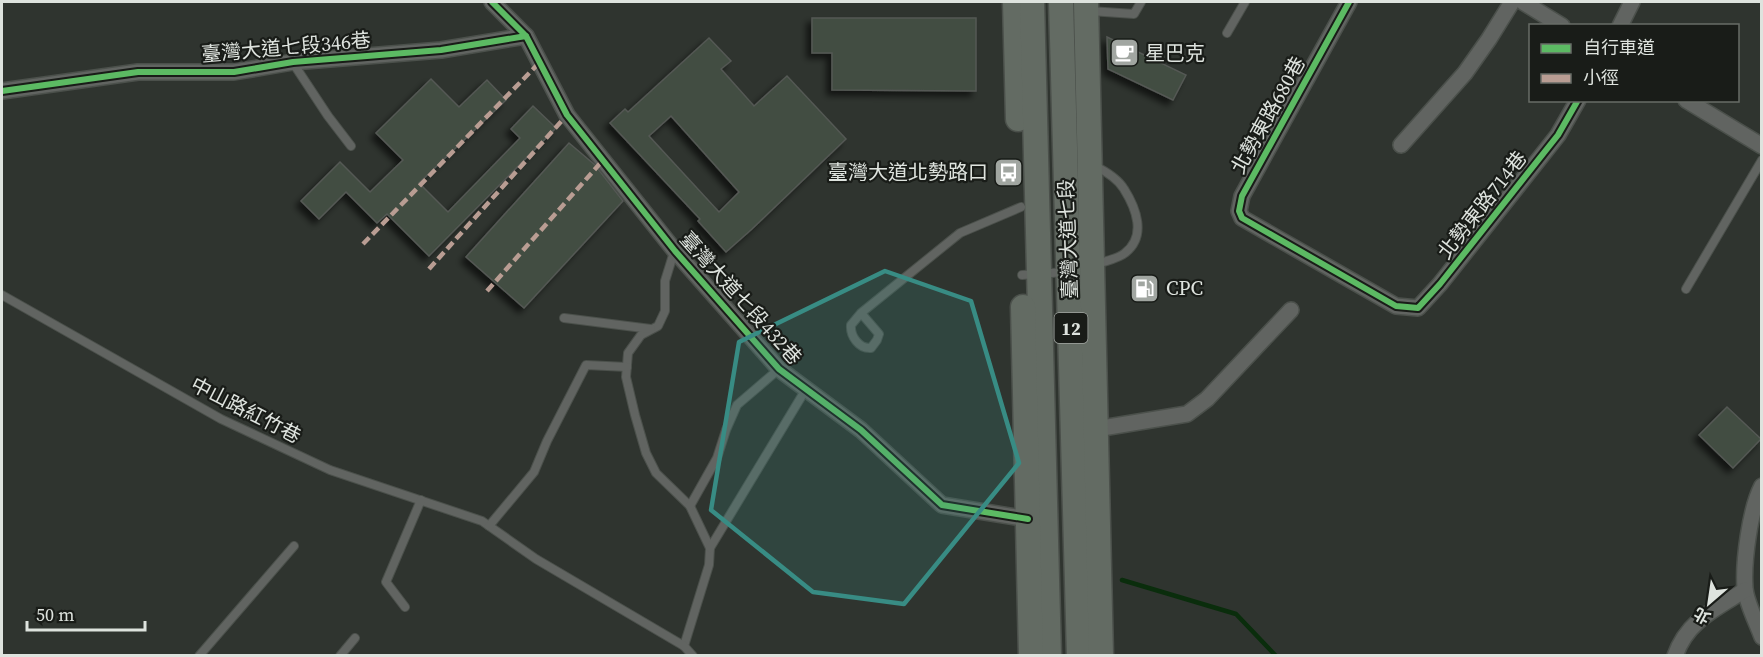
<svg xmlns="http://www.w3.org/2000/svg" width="1763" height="657" font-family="'Source Serif 4','Noto Sans TC',serif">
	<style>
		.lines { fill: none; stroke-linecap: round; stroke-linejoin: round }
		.stream { stroke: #0a2d0c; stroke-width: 4.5 }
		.building { fill: #424d42; stroke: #545854; stroke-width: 1.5; fill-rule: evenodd; filter: url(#shadow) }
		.service-casing { stroke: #4b504b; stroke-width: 10 }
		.minor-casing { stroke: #4b504b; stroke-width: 18 }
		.primary-casing { stroke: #4b504b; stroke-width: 27 }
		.service { stroke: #616461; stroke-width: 8 }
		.minor { stroke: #616461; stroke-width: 15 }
		.primary { stroke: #636b63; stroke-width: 24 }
		.quiet { stroke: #b99d93; stroke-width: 4.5; stroke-dasharray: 9 4.5; stroke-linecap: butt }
		.cycleway-casing { stroke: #191c18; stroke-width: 10 }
		.cycleway { stroke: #5cba63; stroke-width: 6 }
		.marked { fill: #388c84; fill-opacity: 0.2; stroke: #388c84; stroke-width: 4.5; stroke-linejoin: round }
		.labels { text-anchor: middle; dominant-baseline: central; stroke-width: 4.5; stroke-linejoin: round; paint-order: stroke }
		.shield { fill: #191c18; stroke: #a3a7a3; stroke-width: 1.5 }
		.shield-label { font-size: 18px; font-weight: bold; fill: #dee3de }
		.street-label { font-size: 20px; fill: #dee3de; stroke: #191c18 }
		.poi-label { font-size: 20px; fill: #dee3de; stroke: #191c18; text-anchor: start }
	</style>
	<defs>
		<filter id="shadow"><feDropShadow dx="-5" dy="5" stdDeviation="3" flood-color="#0009"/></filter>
	</defs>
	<rect width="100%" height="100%" fill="#2f342f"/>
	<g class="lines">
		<path class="stream" d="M1122,580L1236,614L1276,656"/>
	</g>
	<g class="building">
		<path d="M812,18H976V91L832,90V53H812Z"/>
		<path d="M1107,37L1186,75L1173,100L1108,69Z"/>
		<path d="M709,38L731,61L721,69L754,106L787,76L846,139L752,229L726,252L698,221L700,219L610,123L625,109L628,112ZM671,116L739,192L719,212L649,136Z"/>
		<path d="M431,79L459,107L487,80L506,100L419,183L448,212L520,138L511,129L533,106L556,128L429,256L387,214L377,223L346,192L319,219L301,201L340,162L370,192L403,160L376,133Z"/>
		<path d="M569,143L595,165L623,201L524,308L466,257Z"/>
		<path d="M1727,407L1761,439L1733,468L1699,435Z"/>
	</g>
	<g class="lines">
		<defs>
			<g id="service">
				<path d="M1090,11L1134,14L1141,2"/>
				<path d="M1227,33L1245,2"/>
				<path d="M293,63L328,116L351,146"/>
				<path d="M674,252L665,281V311L658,326L641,335L628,353L626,377L635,415L646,453L656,473L690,506L710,548L709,565L684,646"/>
				<path d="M1095,265C1104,261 1118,259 1125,253C1147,236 1136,208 1124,189C1118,179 1105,171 1095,166"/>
				<path d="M1022,275L1066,272"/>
				<path d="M1686,289L1762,160"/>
				<path d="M2,295L221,419L330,470L482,521L536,559L684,646L693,656"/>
				<path d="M861,313L879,334L877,340L871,348C859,349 850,336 851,325L861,313L960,233L1021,207"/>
				<path d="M564,318L651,329"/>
				<path d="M690,506L717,458L726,430L737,405L779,369"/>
				<path d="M489,526L534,472L547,441L586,365L627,367"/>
				<path d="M710,548L806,389"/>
				<path d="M405,607L386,582L421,500"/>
				<path d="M199,656L294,546"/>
				<path d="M340,656L355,638"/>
			</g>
			<g id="minor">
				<path d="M492,2L526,36L567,115L675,251L779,369L861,430L942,505L1028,519"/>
				<path d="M1349,2L1242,196L1239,211L1242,218L1396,306L1418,308L1440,284L1558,135L1578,100"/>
				<path d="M1523,2L1562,26"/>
				<path d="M1620,26L1632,2"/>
				<path d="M2,91L138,72H234L293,62L441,50L526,36"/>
				<path d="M1686,100L1762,146"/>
				<path d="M1401,145L1465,73L1489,39L1512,2"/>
				<path d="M1096,429L1187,414L1207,399L1291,310"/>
				<path d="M1762,486C1750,509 1743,562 1745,588C1746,602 1757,623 1762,637"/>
				<path d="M1675,656C1687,621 1715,609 1745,590"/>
			</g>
			<g id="primary">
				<path d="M1015,2L1018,119"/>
				<path d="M1032,2L1049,656"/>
				<path d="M1061,2L1079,656"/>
				<path d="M1086,2L1101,656"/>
				<path d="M1023,307L1031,656"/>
			</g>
		</defs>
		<use href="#service" class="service-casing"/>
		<use href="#minor" class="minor-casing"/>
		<use href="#primary" class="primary-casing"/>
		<use href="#service" class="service"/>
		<use href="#minor" class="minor"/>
		<use href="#primary" class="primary"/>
		<g class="quiet">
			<path d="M363,244L540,62"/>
			<path d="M429,269L567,115"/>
			<path d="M487,291L604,159"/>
		</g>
		<defs>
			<g id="cycleway">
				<path d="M492,2L526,36L567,115L675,251L779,369L861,430L942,505L1028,519"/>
				<path d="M1349,2L1242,196L1239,211L1242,218L1396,306L1418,308L1440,284L1558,135L1578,100"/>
				<path d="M2,91L138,72H234L293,62L441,50L526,36"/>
			</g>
		</defs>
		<use href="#cycleway" class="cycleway-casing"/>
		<use href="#cycleway" class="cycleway"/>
	</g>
	<path class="marked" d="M885,271L971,301L1019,463L904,604L813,592L711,510L739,342Z"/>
	<defs>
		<symbol id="cafe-square" viewBox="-11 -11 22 22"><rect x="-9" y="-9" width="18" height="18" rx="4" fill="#a1a6a1" stroke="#191c18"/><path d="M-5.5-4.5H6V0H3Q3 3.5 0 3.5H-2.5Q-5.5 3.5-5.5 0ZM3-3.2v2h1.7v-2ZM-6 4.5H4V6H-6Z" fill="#fff"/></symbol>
		<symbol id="bus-square" viewBox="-11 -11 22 22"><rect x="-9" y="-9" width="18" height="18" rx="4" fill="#a1a6a1" stroke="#191c18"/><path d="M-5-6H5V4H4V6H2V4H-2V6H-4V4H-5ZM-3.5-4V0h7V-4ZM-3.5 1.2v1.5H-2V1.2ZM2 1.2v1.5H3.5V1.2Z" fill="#fff"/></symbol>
		<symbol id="fuel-square" viewBox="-11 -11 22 22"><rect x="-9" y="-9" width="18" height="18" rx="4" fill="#a1a6a1" stroke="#191c18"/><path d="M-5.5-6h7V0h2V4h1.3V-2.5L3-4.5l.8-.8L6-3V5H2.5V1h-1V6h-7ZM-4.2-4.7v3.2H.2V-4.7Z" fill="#fff"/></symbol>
	</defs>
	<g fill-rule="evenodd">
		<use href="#cafe-square" x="1108" y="36" width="33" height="33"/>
		<use href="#bus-square" x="992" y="156" width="33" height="33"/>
		<use href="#fuel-square" x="1128" y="272" width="33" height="33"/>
	</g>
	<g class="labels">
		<rect class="shield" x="1054.5" y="313" width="33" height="30" rx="4.5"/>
		<g class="shield-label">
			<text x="1071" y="328">12</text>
		</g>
		<g class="street-label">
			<text transform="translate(286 47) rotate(-5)">臺灣大道七段346巷</text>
			<text transform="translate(1268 115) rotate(-61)">北勢東路680巷</text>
			<text transform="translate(1482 205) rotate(-52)">北勢東路714巷</text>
			<text transform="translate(1068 239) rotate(-92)">臺灣大道七段</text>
			<text transform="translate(741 298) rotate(48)">臺灣大道七段432巷</text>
			<text transform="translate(246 410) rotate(27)">中山路紅竹巷</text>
		</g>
		<g class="poi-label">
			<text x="1145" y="53">星巴克</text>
			<text x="988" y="172" text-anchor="end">臺灣大道北勢路口</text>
			<text x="1166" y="288">CPC</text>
		</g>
	</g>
	<rect width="1763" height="657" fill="none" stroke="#dee3de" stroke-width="6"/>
	<rect x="1529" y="24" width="210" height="78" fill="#191c18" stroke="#686c67" stroke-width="1.5"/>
	<rect x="1541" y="44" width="30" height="9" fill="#5cba63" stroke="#686c67" stroke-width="1.5"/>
	<text x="1583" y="54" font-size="18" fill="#dee3de">自行車道</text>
	<rect x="1541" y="74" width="30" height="9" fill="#b99d93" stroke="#686c67" stroke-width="1.5"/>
	<text x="1583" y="84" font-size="18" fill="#dee3de">小徑</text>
	<g transform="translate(1709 603) rotate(209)" stroke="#191c18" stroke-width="4.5" paint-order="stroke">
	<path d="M0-4.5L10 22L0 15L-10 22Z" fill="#dee3de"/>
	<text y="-9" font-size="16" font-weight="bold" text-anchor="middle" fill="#dee3de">北</text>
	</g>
	<path d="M27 621v9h118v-9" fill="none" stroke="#dee3de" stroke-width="3"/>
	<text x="36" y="621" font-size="18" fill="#dee3de" stroke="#191c18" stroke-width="4.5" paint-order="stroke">50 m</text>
</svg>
